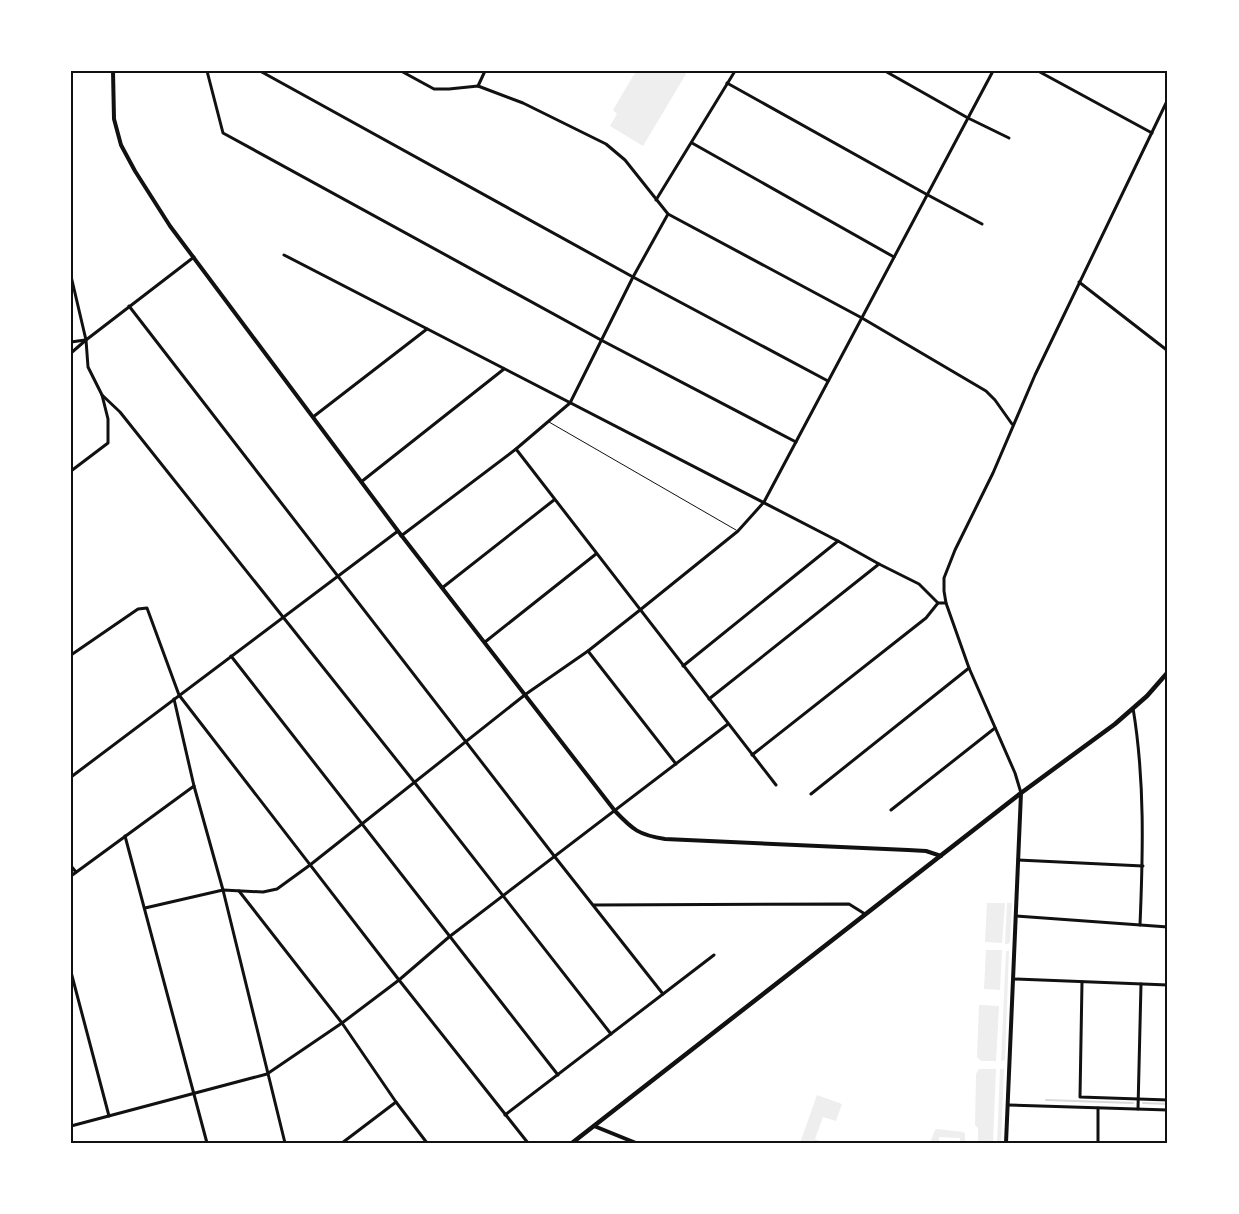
<svg xmlns="http://www.w3.org/2000/svg" width="1239" height="1214" font-family="Arial,sans-serif">
	<style>
		.green { fill: #eee }
		.lines { fill: none; stroke-linecap: round; stroke-linejoin: round }
		.stream { stroke: #d9d9d9; stroke-width: 2 }
		.service { stroke: #111; stroke-width: 1 }
		.minor { stroke: #111; stroke-width: 3 }
		.tertiary { stroke: #111; stroke-width: 4 }
		.secondary { stroke: #111; stroke-width: 4 }
		.primary { stroke: #111; stroke-width: 4.5 }
		.neatline { fill: none; stroke: #111; stroke-width: 2 }
	</style>
	<rect width="100%" height="100%" fill="#fff"/>
	<g class="green">
		<path d="M636,71H682L686,74L643,146L610,126L617,114L613,110Z"/>
		<path d="M987,903H1005L1002,943L985,942Z"/>
		<path d="M1007,903H1012L1010,942L1008,944H1005Z"/>
		<path d="M986,950H1002L1000,990L984,989Z"/>
		<path d="M1006,951H1009L1005,1060L1001,1061Z"/>
		<path d="M979,1005L999,1006L996,1061H981L977,1057Z"/>
		<path d="M979,1069H996L993,1143H978V1128L975,1125L976,1074Z"/>
		<path d="M1000,1069H1004L1001,1143H997Z"/>
		<path d="M817,1095L842,1104L836,1121L823,1117L815,1139L825,1143H800Z"/>
		<path d="M937,1129L963,1132L965,1134V1143H960V1138L939,1137V1143H930L935,1130Z"/>
	</g>
	<g class="lines">
		<g class="stream">
			<path d="M1046,1100L1133,1103"/>
			<path d="M1143,1103L1168,1104"/>
		</g>
		<path class="service" d="M549,422L736,530"/>
		<g class="minor">
			<path d="M207,71L223,133L601,340L796,442"/>
			<path d="M260,71L633,277L828,381"/>
			<path d="M401,71L434,89H449L478,86L523,103L606,144L625,160L668,214L862,318L986,391L995,400L1012,424"/>
			<path d="M885,71L968,118L1009,138"/>
			<path d="M1038,71L1152,133"/>
			<path d="M727,83L926,194L982,224"/>
			<path d="M478,86L485,71"/>
			<path d="M692,143L894,257"/>
			<path d="M656,200L735,71"/>
			<path d="M284,255L838,541L879,564L919,584L938,603"/>
			<path d="M71,276L86,340L88,367L102,395L108,419V443L71,471"/>
			<path d="M1079,282L1168,351"/>
			<path d="M129,306L555,857L663,994"/>
			<path d="M71,342L85,340"/>
			<path d="M71,353L86,340L194,257"/>
			<path d="M102,395L120,412L415,783L611,1034"/>
			<path d="M313,417L427,329"/>
			<path d="M516,449L776,785"/>
			<path d="M361,482L504,369"/>
			<path d="M401,536L516,449L570,403L633,277L668,214"/>
			<path d="M442,588L554,500"/>
			<path d="M485,642L596,554"/>
			<path d="M588,651L676,764"/>
			<path d="M71,655L138,609L147,608L179,695L399,980L528,1143"/>
			<path d="M231,656L558,1075"/>
			<path d="M683,666L838,541"/>
			<path d="M174,699L194,786L223,890L285,1143"/>
			<path d="M709,699L879,564"/>
			<path d="M1133,708C1145,780 1143,853 1140,925"/>
			<path d="M752,755L926,618L938,603H946"/>
			<path d="M71,777L398,531"/>
			<path d="M1021,793L1015,773L969,668L946,603L944,591V578L955,550L993,473L1035,375L1168,99"/>
			<path d="M811,794L969,668"/>
			<path d="M891,810L995,728"/>
			<path d="M125,836L207,1143"/>
			<path d="M1018,860L1143,866"/>
			<path d="M71,866L76,872"/>
			<path d="M71,876L194,786"/>
			<path d="M239,891L342,1023L396,1102L427,1143"/>
			<path d="M594,905L849,904L865,914"/>
			<path d="M145,908L223,890L263,892L277,889L310,865L526,694L588,651L640,610L738,531L764,502L993,71"/>
			<path d="M1016,916L1168,927"/>
			<path d="M71,972L109,1116"/>
			<path d="M1014,979L1168,985"/>
			<path d="M1082,982L1080,1097L1168,1100"/>
			<path d="M1008,1105L1168,1110"/>
			<path d="M1138,1109L1141,984"/>
			<path d="M505,1115L714,955"/>
			<path d="M71,1126L267,1074L342,1023L399,980L449,937L728,724"/>
			<path d="M342,1143L396,1102"/>
			<path d="M1098,1143V1108"/>
		</g>
		<g class="tertiary">
			<path d="M113,71L114,119L121,145L135,171L170,226L398,531L615,811C633,830 639,835 665,839L908,850L926,851L941,856"/>
			<path d="M594,1126L636,1143"/>
		</g>
		<path class="secondary" d="M1006,1143L1021,793"/>
		<path class="primary" d="M572,1143L1021,793L1115,724L1147,696L1168,672"/>
	</g>
	<rect width="1239" height="1214" fill="none" stroke="#ffffff" stroke-width="145"/>
	<rect x="72" y="72" width="1094" height="1070" class="neatline"/>
</svg>
